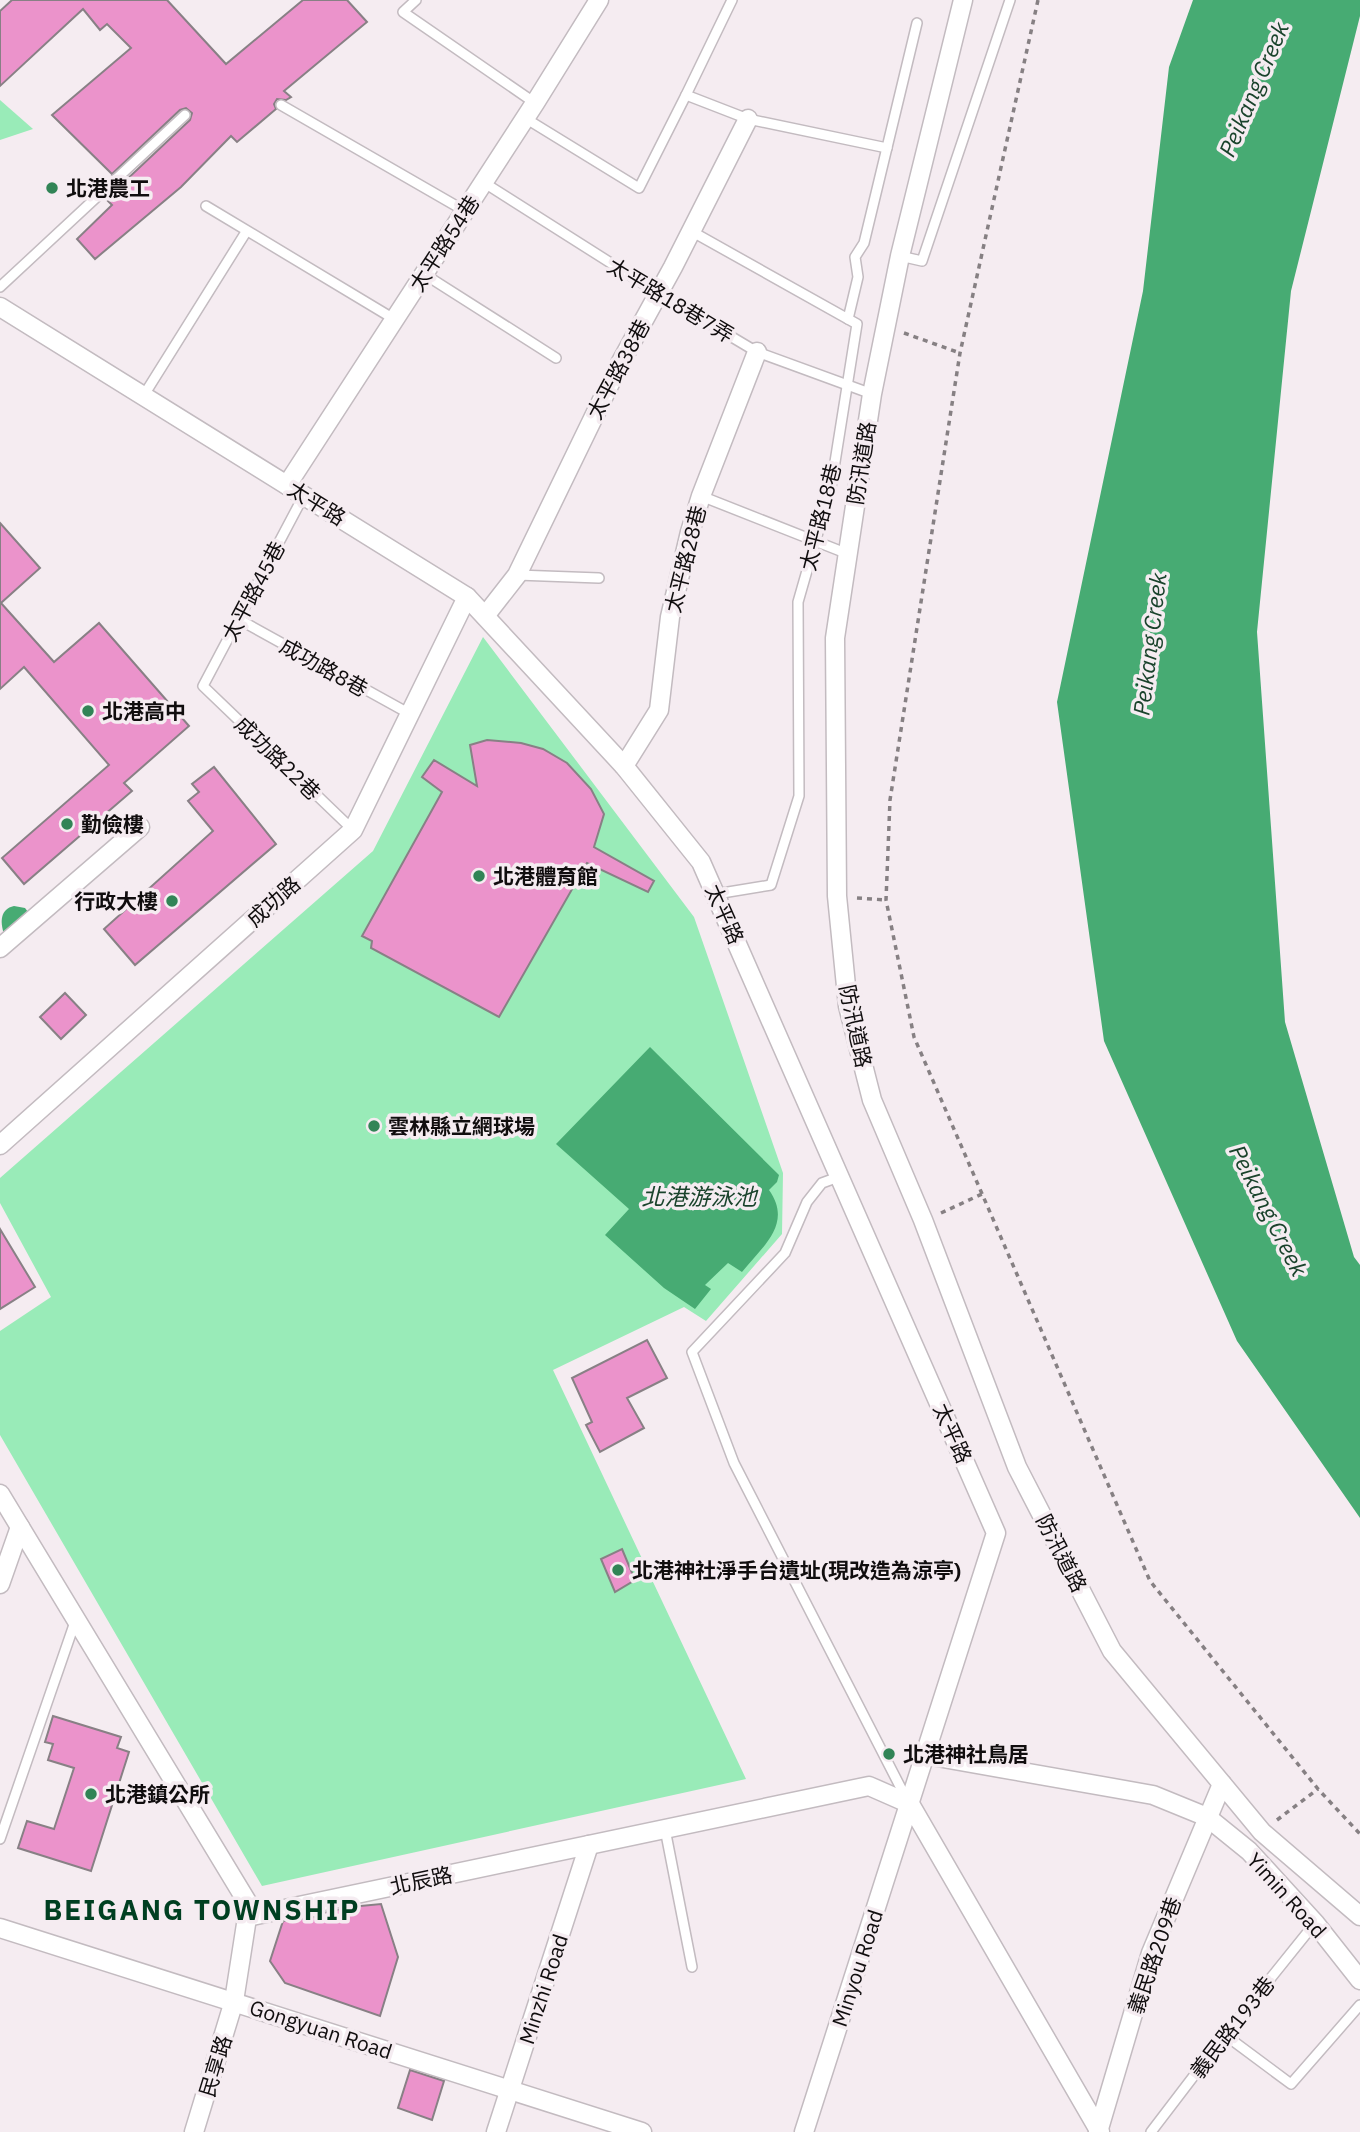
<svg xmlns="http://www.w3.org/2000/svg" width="1360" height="2132" font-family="'IBM Plex Sans','Noto Sans TC',sans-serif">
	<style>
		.green { fill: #99ebb8 }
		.water { fill: #47ab73 }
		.building { fill: #eb93cb; stroke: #888085; stroke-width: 2 }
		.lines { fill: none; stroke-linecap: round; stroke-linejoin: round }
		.lane-casing { stroke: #c3bbc0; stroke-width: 12 }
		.street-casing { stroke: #c3bbc0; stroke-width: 21 }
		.path { stroke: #868083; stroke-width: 3.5; stroke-dasharray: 5 5; stroke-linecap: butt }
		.lane { stroke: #fff; stroke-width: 9 }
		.street { stroke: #fff; stroke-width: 18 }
		.poi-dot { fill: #318456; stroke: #f5ecf1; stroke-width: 2.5 }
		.labels { text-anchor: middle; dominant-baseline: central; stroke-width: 7; stroke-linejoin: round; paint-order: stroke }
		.poi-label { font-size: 21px; font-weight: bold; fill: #100d0e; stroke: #f5ecf1; text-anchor: start }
		.street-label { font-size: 21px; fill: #100d0e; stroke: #f5ecf1 }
		.water-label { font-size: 23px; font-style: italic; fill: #1a432c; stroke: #f5ecf1 }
		.district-label { font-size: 28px; font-weight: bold; letter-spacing: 2px; fill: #003f21; stroke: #f5ecf1 }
	</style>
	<rect width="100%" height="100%" fill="#f5ecf1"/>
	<g class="green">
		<path d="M0,100L33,129L0,140Z"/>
		<path d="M483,637L694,917L783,1173L782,1234L706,1321L684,1307L553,1370L746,1779L262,1886L0,1435V1331L51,1297L0,1203V1178L373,851Z"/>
	</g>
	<g class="water">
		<path d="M1193,0H1360V16L1291,291L1257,632L1285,1022L1354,1257L1360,1265V1518L1237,1341L1104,1041L1057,702L1143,291L1169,67Z"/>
		<path d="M14,906L25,908L28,912L4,934C0,922 0,909 14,906Z"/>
		<path d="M650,1047L779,1175L777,1182L769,1190C793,1224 763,1246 742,1272L728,1263L705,1285L711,1289L695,1309L664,1288L605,1235L629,1209L556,1144Z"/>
	</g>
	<g class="building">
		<path d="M12,0H167L226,64L303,0H347L367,22L284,91L291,97L286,100L277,99L274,104L276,109L237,142L231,136L181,187L95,259L77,239L112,205L106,199L190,120L192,113L186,108L180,110L112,174L52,115L131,48L107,24L100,30L83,9L0,86V11Z"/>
		<path d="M0,523L40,568L1,603L54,662L99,623L189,726L124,783L132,791L24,884L2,858L109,765L24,667L0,689Z"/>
		<path d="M487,740L521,743L543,749L567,763L591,789L604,814L594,847L654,881L648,892L587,863L499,1017L371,948L372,941L362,936L442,792L422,777L434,760L477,786L470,745Z"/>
		<path d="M214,767L276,844L135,965L104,929L213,831L188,801L199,792L192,784Z"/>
		<path d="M65,993L86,1015L61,1039L40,1017Z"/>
		<path d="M0,1229L35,1287L0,1309Z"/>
		<path d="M647,1340L667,1378L627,1398L644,1428L600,1452L586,1425L592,1422L572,1378Z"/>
		<path d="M622,1549L635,1580L615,1592L601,1559Z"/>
		<path d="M53,1716L121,1737L117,1748L129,1752L91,1871L18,1848L27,1821L54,1829L74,1768L48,1760L53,1744L45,1742Z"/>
		<path d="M381,1904L398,1957L380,2016L285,1983L270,1961L283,1921L322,1916L323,1913L350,1907Z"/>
		<path d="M410,2070L444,2081L432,2120L398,2108Z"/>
	</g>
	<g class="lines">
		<defs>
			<g id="lane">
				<path d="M416,0L403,12L535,103"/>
				<path d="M686,95L732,0"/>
				<path d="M281,105L465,211"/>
				<path d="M525,118L639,188L686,95L748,119L887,148"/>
				<path d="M483,182L658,293L757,352L872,394"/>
				<path d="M206,206L394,319"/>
				<path d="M691,231L848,319"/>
				<path d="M900,256L922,261L1010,0"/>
				<path d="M424,274L556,358"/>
				<path d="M0,287L185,115"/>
				<path d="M144,395L246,232"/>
				<path d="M304,495L203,686L353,830"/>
				<path d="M701,496L848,554"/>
				<path d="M517,575L599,578"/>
				<path d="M238,619L410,714"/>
				<path d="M716,894L771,885L799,796L798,602L831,487L857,324L848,319L858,277L855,257L864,243L917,23"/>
				<path d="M841,1176L822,1183L807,1202L785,1253L692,1352L734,1463L907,1800"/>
				<path d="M665,1829L692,1967"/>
				<path d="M0,1839L76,1619"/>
				<path d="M1225,2035L1291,2084L1360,2005"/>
				<path d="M1151,2132L1225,2035L1315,1923"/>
			</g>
			<g id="street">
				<path d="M963,0L900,256L872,394L835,638L837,896L848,1006L872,1100L923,1220L1017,1467L1112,1651L1262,1832L1360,1916"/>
				<path d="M0,307L467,597L624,766L701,862L996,1533L804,2132"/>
				<path d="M287,485L535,103L599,0"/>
				<path d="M485,616L517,575L617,369L673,267L748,119"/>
				<path d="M624,766L659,710L670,617L690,532L701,496L757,352"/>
				<path d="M0,948L140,827"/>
				<path d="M0,1145L353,830L467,597"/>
				<path d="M0,1494L249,1905L234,2001L194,2132"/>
				<path d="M0,1584L20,1527"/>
				<path d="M926,1755L1153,1795L1207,1817L1249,1851L1315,1923L1360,1980"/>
				<path d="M910,1804L1100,2132"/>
				<path d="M247,1917L869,1786L910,1804"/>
				<path d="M0,1928L642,2132"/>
				<path d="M496,2132L589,1845"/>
				<path d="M1098,2132L1151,1953L1222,1784"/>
			</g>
		</defs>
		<use href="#lane" class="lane-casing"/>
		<use href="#street" class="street-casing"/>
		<g class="path">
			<path d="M1038,0L960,353L890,800L886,900L914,1037L1150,1581L1318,1789L1360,1834"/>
			<path d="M904,333L960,353"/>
			<path d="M857,898L886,900"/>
			<path d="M941,1213L982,1194"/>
			<path d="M1277,1820L1318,1789"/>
		</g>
		<use href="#lane" class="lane"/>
		<use href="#street" class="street"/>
	</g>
	<g class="poi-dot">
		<circle cx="52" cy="188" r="7"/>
		<circle cx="88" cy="711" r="7"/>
		<circle cx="67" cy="824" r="7"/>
		<circle cx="479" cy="876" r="7"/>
		<circle cx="172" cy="901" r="7"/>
		<circle cx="374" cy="1126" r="7"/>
		<circle cx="618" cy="1570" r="7"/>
		<circle cx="889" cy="1754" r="7"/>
		<circle cx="91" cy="1794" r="7"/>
	</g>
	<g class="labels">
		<g class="poi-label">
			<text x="66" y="188">北港農工</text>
			<text x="102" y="711">北港高中</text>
			<text x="81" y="824">勤儉樓</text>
			<text x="493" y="876">北港體育館</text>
			<text x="158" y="901" text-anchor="end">行政大樓</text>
			<text x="388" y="1126">雲林縣立網球場</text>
			<text x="632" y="1570">北港神社淨手台遺址(現改造為涼亭)</text>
			<text x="903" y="1754">北港神社鳥居</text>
			<text x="105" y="1794">北港鎮公所</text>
		</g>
		<g class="street-label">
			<text transform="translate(444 243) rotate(-57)">太平路54巷</text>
			<text transform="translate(671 300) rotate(31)">太平路18巷7弄</text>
			<text transform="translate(618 369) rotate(-62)">太平路38巷</text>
			<text transform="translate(861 463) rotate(-81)">防汛道路</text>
			<text transform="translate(317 503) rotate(32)">太平路</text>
			<text transform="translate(820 517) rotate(-76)">太平路18巷</text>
			<text transform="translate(685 559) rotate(-76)">太平路28巷</text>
			<text transform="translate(253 591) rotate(-62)">太平路45巷</text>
			<text transform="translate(324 667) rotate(29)">成功路8巷</text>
			<text transform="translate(278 758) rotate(44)">成功路22巷</text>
			<text transform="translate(273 901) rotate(-42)">成功路</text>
			<text transform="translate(725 914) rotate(66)">太平路</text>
			<text transform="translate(856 1026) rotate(78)">防汛道路</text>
			<text transform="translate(953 1433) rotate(66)">太平路</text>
			<text transform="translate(1062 1553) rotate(63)">防汛道路</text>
			<text transform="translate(421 1880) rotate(-12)">北辰路</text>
			<text transform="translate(1287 1895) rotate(48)">Yimin Road</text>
			<text transform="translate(1154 1955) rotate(-71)">義民路209巷</text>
			<text transform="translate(857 1968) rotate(-72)">Minyou Road</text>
			<text transform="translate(543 1989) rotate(-72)">Minzhi Road</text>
			<text transform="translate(1232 2027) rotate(-52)">義民路193巷</text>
			<text transform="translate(321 2029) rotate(18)">Gongyuan Road</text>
			<text transform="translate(215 2066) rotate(-73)">民享路</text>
		</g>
		<g class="water-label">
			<text transform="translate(1253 89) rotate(-67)">Peikang Creek</text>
			<text transform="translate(1149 644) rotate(-83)">Peikang Creek</text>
			<text x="699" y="1196">北港游泳池</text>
			<text transform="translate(1269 1210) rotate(63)">Peikang Creek</text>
		</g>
		<g class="district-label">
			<text x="202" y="1909">BEIGANG TOWNSHIP</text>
		</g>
	</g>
</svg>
